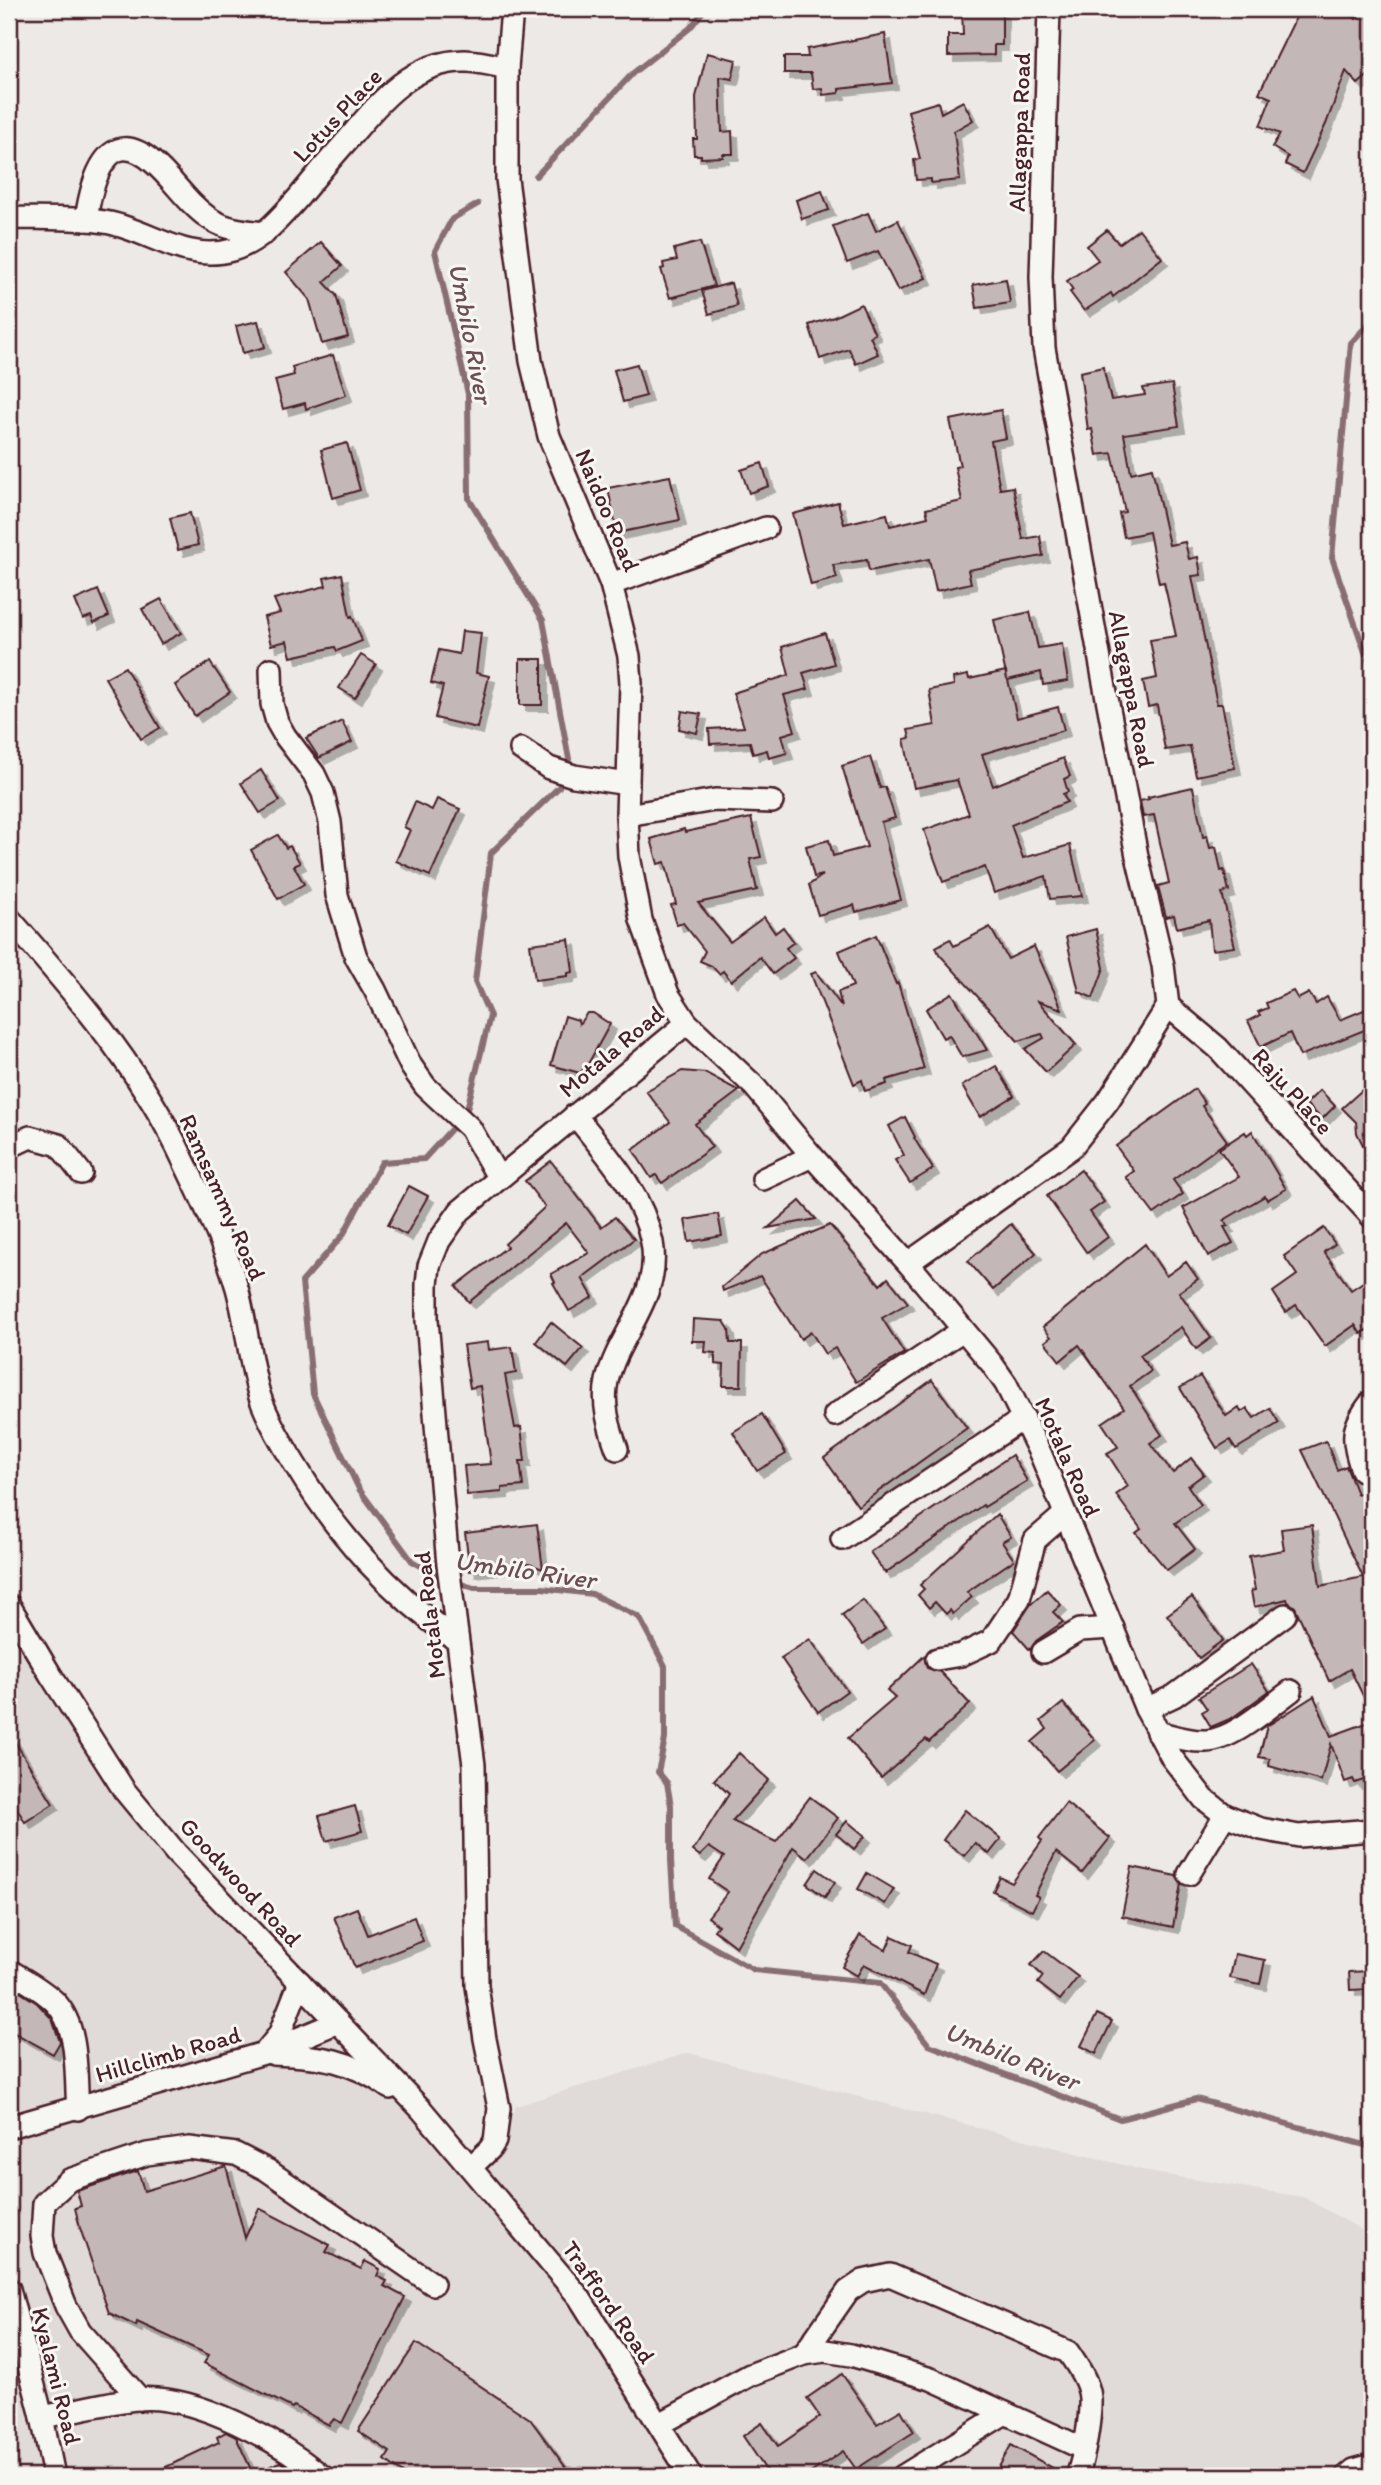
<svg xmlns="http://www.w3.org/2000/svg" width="1381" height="2485" font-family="Itim,sans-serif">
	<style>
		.built { fill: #e0dad8 }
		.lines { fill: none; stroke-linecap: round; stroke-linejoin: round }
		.stream { stroke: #886e73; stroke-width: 6 }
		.building { fill: #c4b7b7; stroke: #4a1f2b; stroke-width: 2; filter: url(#shadow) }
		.minor-casing { stroke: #4a1f2b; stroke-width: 26 }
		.minor { stroke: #f6f6f2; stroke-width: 21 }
		.labels { text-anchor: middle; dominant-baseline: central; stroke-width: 6; stroke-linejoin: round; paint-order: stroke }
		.street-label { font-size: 24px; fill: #4a1f2b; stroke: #f6f6f2 }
		.water-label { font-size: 26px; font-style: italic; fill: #6e4d55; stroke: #f6f6f2 }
	</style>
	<defs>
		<filter id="shadow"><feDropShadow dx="6" dy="6" stdDeviation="0" flood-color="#0004"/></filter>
	</defs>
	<rect width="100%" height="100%" fill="#ece9e6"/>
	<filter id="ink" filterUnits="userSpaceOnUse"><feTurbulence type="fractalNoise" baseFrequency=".0143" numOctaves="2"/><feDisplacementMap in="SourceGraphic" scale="14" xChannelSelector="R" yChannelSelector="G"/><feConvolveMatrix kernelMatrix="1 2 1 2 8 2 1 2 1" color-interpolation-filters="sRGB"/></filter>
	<g filter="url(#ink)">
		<path class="built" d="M9,1602L128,1788L476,2168L499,2147L516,2106L688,2053L1154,2173L1303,2197L1372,2236V2476H9Z"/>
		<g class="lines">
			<g class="stream">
				<path d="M536,176L633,73L690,28L705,9"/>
				<path d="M478,204L452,219L435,251L468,394L469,499L543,620L569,759"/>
				<path d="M1372,320L1351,343L1332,558L1372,672"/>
				<path d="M467,1109L490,1016L475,982L491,853L559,787"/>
				<path d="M445,1580L412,1561L359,1489L313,1394L302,1282L343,1235L382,1162L424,1159L455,1125"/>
				<path d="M455,1582L474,1588H542L592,1594L639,1617L665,1666V1739L658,1772L667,1783L671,1806V1861L675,1926L754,1970L880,1983L929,2045L1120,2119L1196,2099L1372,2147"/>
			</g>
		</g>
		<g class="building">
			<path d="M962,9H1002V45H994V55L948,56V35H963Z"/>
			<path d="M1300,9H1347L1356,19L1366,9H1372V72L1358,84L1346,71L1326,124L1303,173L1285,164L1288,157L1272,147L1280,134L1260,126L1271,98L1259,93Z"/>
			<path d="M885,34L892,83L839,89V93L823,95L822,88L813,89L811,73H784V57H808L807,49Z"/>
			<path d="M707,53L736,60L732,79L720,77L722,132L732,131L733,154H723V157L701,158V155H694L693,139H697L696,97Z"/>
			<path d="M963,101L973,120L954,131L960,180L931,183V179L916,180L914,160L920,159L908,111L938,102L941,113Z"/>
			<path d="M822,191L829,210L802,219L796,200Z"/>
			<path d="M868,213L876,231L898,220L926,278L898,291L878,251L847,263L833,226Z"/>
			<path d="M1139,229L1162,258L1113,297L1111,293L1084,311L1070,292L1073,290L1067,281L1098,260L1087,246L1107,230L1119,244Z"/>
			<path d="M321,242L342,266L324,282L336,295L348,337L322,344L309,299L286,272Z"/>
			<path d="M700,242L714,286L670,298L661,269L664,268L663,263L677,260L674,249Z"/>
			<path d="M1006,279L1010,303L977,308L973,285Z"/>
			<path d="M731,283L737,306L709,314L702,291Z"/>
			<path d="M861,304L875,334L870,336L878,354L856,364L849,349L820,359L809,325L834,317Z"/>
			<path d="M258,321L265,347L243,353L236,326Z"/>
			<path d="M333,355L346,395L306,409L305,403L283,409L275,380L294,375L292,367Z"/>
			<path d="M637,364L646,396L623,402L614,370Z"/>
			<path d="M1103,367L1111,400L1145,395L1143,388L1172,384L1179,426L1124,434L1131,473L1152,468L1169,545L1185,542L1189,559L1198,557L1201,575L1192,576L1217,704H1222L1235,768L1196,776L1190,746L1165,750L1157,705L1148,707L1143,681L1157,678L1150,640L1176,636L1164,582L1159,583L1149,532L1124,537L1119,513L1125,512L1112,453L1097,455L1092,429L1088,430L1080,372Z"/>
			<path d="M1001,410L1006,438L991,441L1000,489L1013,487L1023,539L1040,536L1043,556L968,570L971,583L936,591L929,559L869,571L867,560L833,565L837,578L811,585L793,514L838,502L844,524L887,514L890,526L928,517L926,509L962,501L955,467L960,466L950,420Z"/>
			<path d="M347,443L360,490L333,498L321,450Z"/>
			<path d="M762,463L769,486L749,493L741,470Z"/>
			<path d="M670,476L680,520L617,533L608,488Z"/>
			<path d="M190,513L198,545L178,550L170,518Z"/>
			<path d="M342,574L350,617L352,616L362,641L337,651L335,647L291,657L287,641L271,645L264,617L280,613L274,599L326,586L324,578Z"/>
			<path d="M98,590L109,616L94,623L91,616L83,619L75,600Z"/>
			<path d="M161,599L181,633L161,644L142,609Z"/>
			<path d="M1030,612L1038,648L1062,644L1068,681L1043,685L1041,672L1008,680L1017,718L1058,707L1064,730L982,754L993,786L1063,758L1070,776L1064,779L1068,792L1063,794L1067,802L1011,825L1023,858L1070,845L1082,896L1050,899L1046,876L994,893L985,867L943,882L924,830L969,814L957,780L914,788L904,739L910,738L908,730L935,725L929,690L954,685L953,678L968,675L969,679L1006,671L1007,679L994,620Z"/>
			<path d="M462,631L481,633L476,673L489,676L477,728L435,718L443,686L431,683L439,650L459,654Z"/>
			<path d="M825,633L834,664L803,673L808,689L784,695L795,731L782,735L787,753L769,758L767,750L753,754L750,742L710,744L709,729L744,727L733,693L789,675L782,647Z"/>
			<path d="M361,655L376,664L355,698L339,688Z"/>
			<rect x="520" y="659" width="22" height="46"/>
			<path d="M210,662L230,692L195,716L175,685Z"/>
			<path d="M125,667L160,728L141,739L105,678Z"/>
			<path d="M682,711L701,714L697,733L679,729Z"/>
			<path d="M342,721L352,742L319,758L306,738Z"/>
			<path d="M870,757L880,788L885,787L895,818L881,822L901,900L856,912L854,905L818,915L809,885L823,875L814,877L806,846L829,840L833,856L867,847L842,766Z"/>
			<path d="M261,770L280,801L260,813L241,783Z"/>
			<path d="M1193,787L1203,837L1207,836L1210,848L1216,847L1221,871L1224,870L1229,891L1222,893L1235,947L1212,950L1209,920L1177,928L1174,915L1166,917L1158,886L1169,883L1154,815L1143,817L1140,801L1149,799L1148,797Z"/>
			<path d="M437,799L460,809L430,876L396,861L410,830L404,827L415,802L432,810Z"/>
			<path d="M751,818L761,857L750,859L757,890L698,903L730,942L764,917L775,933L783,927L794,942L786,948L794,958L773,974L760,957L731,981L723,971L719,974L712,966L700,961L705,951L683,923L677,925L671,905L676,904L665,862L658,864L651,839L684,829L685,832Z"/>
			<path d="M278,835L286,848L290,846L300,863L294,866L304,884L278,899L251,850Z"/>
			<path d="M990,927L1008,959L1034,946L1062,1009L1038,1001L1076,1045L1046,1072L1025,1049L1044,1038L1042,1034L1018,1041L939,954L936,947L950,939L954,946Z"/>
			<path d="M1096,929L1104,968L1093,998L1079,992L1066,937Z"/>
			<path d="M876,935L896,984L898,983L924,1069L886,1080L887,1084L865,1091L862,1080L854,1084L811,974L816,972L842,1007L838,992L853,986L839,951Z"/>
			<path d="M569,939L573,972L568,973V976L535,980L530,944Z"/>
			<path d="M1293,991L1298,999L1309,993L1316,1004L1327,997L1340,1020L1366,1009L1372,1027L1300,1056L1290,1033L1261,1047L1248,1021L1260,1015L1258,1012L1268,1008L1266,1003Z"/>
			<path d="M952,993L987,1050L962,1057L949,1035L943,1038L926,1009Z"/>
			<path d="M587,1013H593L610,1024L588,1064L580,1073L551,1065L565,1016L578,1020L579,1024Z"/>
			<path d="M996,1066L1014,1096L980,1117L962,1086Z"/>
			<path d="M682,1071L706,1073L739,1091L695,1124L712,1147L662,1183L656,1175L651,1178L633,1150L670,1122L646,1091Z"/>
			<path d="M1372,1081V1163L1357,1133L1356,1122L1342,1108Z"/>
			<path d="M1195,1089L1205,1104L1202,1106L1227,1141L1173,1180L1183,1194L1154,1214L1126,1177L1134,1171L1116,1146Z"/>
			<path d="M1320,1090L1335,1106L1322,1119L1306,1104Z"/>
			<path d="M905,1117L915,1137L914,1138L933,1169L910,1183L895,1160L904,1155L889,1126Z"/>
			<path d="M1252,1131L1286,1189L1267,1200L1265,1196L1224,1220L1228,1226L1224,1227L1233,1243L1208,1256L1183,1208L1239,1177L1219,1149L1245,1132L1247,1135Z"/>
			<path d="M551,1161L601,1227L615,1217L634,1239L582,1278L593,1297L569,1311L553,1283L555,1282L551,1274L589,1253L566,1223L469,1302L456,1286L507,1247L505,1244L545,1207L525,1181Z"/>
			<path d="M1081,1170L1104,1202L1090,1212L1108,1237L1087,1253L1047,1196Z"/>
			<path d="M409,1186L428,1196L406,1235L388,1225Z"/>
			<path d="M800,1201L816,1219L768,1228Z"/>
			<path d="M718,1214L722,1236L689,1242L685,1220Z"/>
			<path d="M1011,1224L1036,1253L993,1290L968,1261Z"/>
			<path d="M830,1225L880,1285L888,1278L908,1303L882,1318L904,1353L856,1382L835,1348L825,1354L811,1332L801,1339L760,1276L723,1291L722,1287L762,1254Z"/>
			<path d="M1324,1228L1335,1244L1324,1252L1351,1290L1372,1276V1326L1361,1334L1355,1325L1325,1346L1296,1305L1286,1312L1273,1292L1297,1275L1284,1256Z"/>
			<path d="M1145,1244L1166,1276L1186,1262L1198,1279L1179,1292L1211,1338L1196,1349L1181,1327L1140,1355L1151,1371L1130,1386L1162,1435L1150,1443L1173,1473L1191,1458L1204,1474L1188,1486L1201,1505L1175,1523L1195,1549L1167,1570L1136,1533L1141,1529L1116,1495L1128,1486L1107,1453L1118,1447L1102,1423L1124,1408L1079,1345L1060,1361L1045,1342L1051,1337L1043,1327Z"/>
			<path d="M693,1319L724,1321L729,1329L730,1343H742L741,1386H723L724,1365L715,1364V1353L705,1352L706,1341H692Z"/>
			<path d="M551,1322L583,1348L567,1367L536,1342Z"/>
			<path d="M488,1342L489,1350L512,1347L516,1373L505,1375L515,1428L521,1427L525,1461H520L523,1486L502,1488V1492L467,1495L464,1466L491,1464L480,1386L470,1388L463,1345Z"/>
			<path d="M1200,1376L1226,1416L1239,1407L1241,1412L1247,1408L1254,1418L1270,1408L1279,1423L1236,1449L1230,1440L1217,1448L1180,1388Z"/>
			<path d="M932,1380L967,1428L858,1506L824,1458Z"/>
			<path d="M762,1414L786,1454L757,1471L733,1432Z"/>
			<path d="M1326,1441L1337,1470L1346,1466L1357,1494L1362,1492L1372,1519V1714L1350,1669L1329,1681L1295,1607L1288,1602L1287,1599L1254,1607L1251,1591L1255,1590L1249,1556L1284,1550L1281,1529L1312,1525L1320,1586L1363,1577L1302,1450Z"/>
			<path d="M1012,1455L1027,1481L984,1507L983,1505L885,1573L870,1552Z"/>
			<path d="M997,1514L1011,1537L1002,1542L1014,1560L967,1592L972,1597L953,1614L950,1610L946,1614L935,1602L929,1608L918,1595L924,1589L920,1585Z"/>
			<path d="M537,1524L543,1569L529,1564L470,1571L465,1533Z"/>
			<path d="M1047,1590L1061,1605L1053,1612L1063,1622L1036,1641L1030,1650L1013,1631L1031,1604Z"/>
			<path d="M1192,1597L1223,1640L1199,1658L1167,1615Z"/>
			<path d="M863,1600L885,1629L863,1644L842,1615Z"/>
			<path d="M810,1639L847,1691L818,1712L781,1658Z"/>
			<path d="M924,1656L927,1668L940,1672L970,1704L929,1742L926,1739L881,1778L848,1738L895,1698L887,1691Z"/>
			<path d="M1251,1664L1269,1691L1232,1718L1211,1727L1202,1712L1207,1709L1199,1697Z"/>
			<path d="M1314,1696L1331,1736L1372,1721V1777L1355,1783L1353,1779L1345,1782L1331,1744L1321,1781L1269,1766L1270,1759L1259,1757L1267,1726Z"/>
			<path d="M1063,1703L1095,1740L1057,1771L1032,1742L1047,1729L1041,1721Z"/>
			<path d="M9,1732L53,1804L25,1822L9,1795Z"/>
			<path d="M739,1753L769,1780L732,1821L776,1842L810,1797L838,1818L807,1858L793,1847L736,1947L714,1930L718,1925L708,1917L728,1892L709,1879L724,1857L709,1847L700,1856L693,1851L729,1794L714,1780Z"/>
			<path d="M1066,1803L1110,1838L1082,1873L1056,1852L1035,1895L1039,1897L1032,1911L993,1891L1000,1877L1012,1883L1042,1841L1039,1838Z"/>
			<path d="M355,1806L362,1831L326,1841L319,1816Z"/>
			<path d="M965,1810L1001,1839L989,1854L975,1843L964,1856L943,1840Z"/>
			<path d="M847,1821L865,1836L854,1849L836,1834Z"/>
			<path d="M1132,1867L1176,1876L1181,1884L1173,1927L1122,1916Z"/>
			<path d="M817,1869L835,1882L825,1897L807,1884Z"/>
			<path d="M867,1873L894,1889L885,1904L858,1889Z"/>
			<path d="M357,1908L368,1935L414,1917L423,1941L355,1968L334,1917Z"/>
			<path d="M860,1935L886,1950L892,1936L912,1945L909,1952L936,1964L924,1995L864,1964L857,1976L842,1967Z"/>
			<path d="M1044,1951L1078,1977L1060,2000L1038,1983L1043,1976L1031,1965Z"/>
			<path d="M1235,1954L1265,1960L1260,1984L1230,1978Z"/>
			<path d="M1372,1971V1989L1350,1990L1349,1972Z"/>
			<path d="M9,1985L37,2003L52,2019L60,2042L53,2054L9,2030Z"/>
			<path d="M1097,2014L1112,2021L1096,2054L1081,2046Z"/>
			<path d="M226,2166L245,2238L259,2208L330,2245L326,2252L361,2269L365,2261L380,2269L377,2276L387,2281L384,2286L405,2297L342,2423L334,2419L329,2425L294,2406L292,2408L204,2363L209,2355L137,2322L136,2326L109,2313L80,2228L75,2208L81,2206L77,2191L138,2171L144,2191Z"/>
			<path d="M416,2343L530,2419L572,2476H407L385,2460L390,2452L358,2431Z"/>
			<path d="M842,2374L877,2424L901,2410L914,2432L856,2469L843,2451L806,2476H770L743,2436L762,2423L778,2446L820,2417L807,2398Z"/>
			<path d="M226,2432L236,2437L253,2474L280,2462L301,2476H147L219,2442L217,2437Z"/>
			<path d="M1011,2445L1064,2474V2476H994Z"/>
		</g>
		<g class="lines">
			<defs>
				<g id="minor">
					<path d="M512,9L507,68V179L531,361L549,436L611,584L629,656L631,683L627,815L629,856L641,920L668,994L687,1023L754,1086L812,1156L908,1263L992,1364L1006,1384L1041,1455L1146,1709L1172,1758L1194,1786L1204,1799L1225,1815L1261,1829L1299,1836L1372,1830"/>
					<path d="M9,218C42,219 77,217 110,223C151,232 188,263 232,250C260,242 279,219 298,198C315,177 332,157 350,137C381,100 413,61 465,61C479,61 494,65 507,68"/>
					<path d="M86,220C91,185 106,120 154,163C174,180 189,206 212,220C228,230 246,231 265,233"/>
					<path d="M611,584L766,528"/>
					<path d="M271,669L272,704L277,722L285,736L314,774L323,793L330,822L337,895L356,957L375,990L411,1066L425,1086L470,1128L498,1177"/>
					<path d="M521,749L549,768L574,776L628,784"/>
					<path d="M627,815L715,800L772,802"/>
					<path d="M9,918C72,990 134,1061 177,1147C198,1191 224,1242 237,1288C247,1324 249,1362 260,1397C268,1420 281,1442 294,1463C337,1535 388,1591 456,1640"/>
					<path d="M1168,1006L1218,1048L1372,1217"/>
					<path d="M575,1115C605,1153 642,1192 652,1242C662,1296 619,1332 607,1381C602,1404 609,1427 617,1449"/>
					<path d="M9,1147L30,1137L59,1145L81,1173"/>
					<path d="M763,1179L812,1156"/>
					<path d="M908,1263L1071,1148L1108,1101L1168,1006L1163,965L1137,856L1103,677L1044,348L1041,277L1049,9"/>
					<path d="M835,1415L963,1330"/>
					<path d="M1362,1470C1351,1439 1351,1427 1372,1401"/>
					<path d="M842,1539L1024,1418"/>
					<path d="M9,1605L50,1674L124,1790L176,1853L421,2109L579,2297L691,2476"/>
					<path d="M1043,1652L1080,1630L1113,1628"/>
					<path d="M937,1659L961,1655L991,1641L1019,1599L1035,1540L1065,1514"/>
					<path d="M1146,1709L1174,1696L1285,1615"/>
					<path d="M1157,1732C1173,1736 1190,1742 1206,1741C1233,1740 1269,1707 1291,1691"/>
					<path d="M1189,1874L1225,1815"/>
					<path d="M9,1970C24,1980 42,1989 55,2002C80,2028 75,2075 78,2109"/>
					<path d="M265,2052L279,2035L300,1982"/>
					<path d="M273,2054C321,2056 350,2059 390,2088"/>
					<path d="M9,2127L264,2053L338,2022"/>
					<path d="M471,2167L490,2149L495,2141L499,2108L485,2039L477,1986L474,1765L448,1565L427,1320V1284L429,1266L439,1241L460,1211L687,1023"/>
					<path d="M9,2289L42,2417L54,2476"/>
					<path d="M804,2354L848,2291L863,2281L890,2275L1068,2352C1077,2365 1089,2382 1090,2398C1091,2416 1084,2459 1077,2476"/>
					<path d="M140,2399L80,2331L66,2306L45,2253L42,2236L44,2203L69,2180L147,2154L189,2148L236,2154L267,2170L433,2284"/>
					<path d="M42,2417C74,2411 106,2402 137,2399C195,2393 279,2441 322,2476"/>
					<path d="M660,2424L750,2375L804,2354L825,2351L851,2355L931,2379L1084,2449"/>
					<path d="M903,2476L1005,2413"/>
					<path d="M1347,2476L1354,2470L1372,2465"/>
				</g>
			</defs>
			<use href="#minor" class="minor-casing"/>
			<use href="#minor" class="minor"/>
		</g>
	</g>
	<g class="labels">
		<g class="street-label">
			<text transform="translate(337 115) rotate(-47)">Lotus Place</text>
			<text transform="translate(1019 132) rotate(-88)">Allagappa Road</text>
			<text transform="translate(608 510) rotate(67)">Naidoo Road</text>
			<text transform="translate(1132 689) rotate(79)">Allagappa Road</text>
			<text transform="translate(611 1051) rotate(-40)">Motala Road</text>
			<text transform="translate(1293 1091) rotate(48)">Raju Place</text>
			<text transform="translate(223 1197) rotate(66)">Ramsammy Road</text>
			<text transform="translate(1068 1457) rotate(66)">Motala Road</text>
			<text transform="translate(429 1615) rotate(-97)">Motala Road</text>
			<text transform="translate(241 1882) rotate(47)">Goodwood Road</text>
			<text transform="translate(168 2054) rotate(-16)">Hillclimb Road</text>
			<text transform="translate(609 2302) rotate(55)">Trafford Road</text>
			<text transform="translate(57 2376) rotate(76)">Kyalami Road</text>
		</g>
		<g class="water-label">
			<text transform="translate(471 333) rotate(79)">Umbilo River</text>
			<text transform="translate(525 1570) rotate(8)">Umbilo River</text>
			<text transform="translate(1012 2056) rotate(22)">Umbilo River</text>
		</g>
	</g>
	<rect width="1381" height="2485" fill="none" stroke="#f6f6f2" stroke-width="35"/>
	<rect x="18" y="18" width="1346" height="2450" fill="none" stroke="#4a1f2b" stroke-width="2.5" filter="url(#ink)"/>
</svg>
